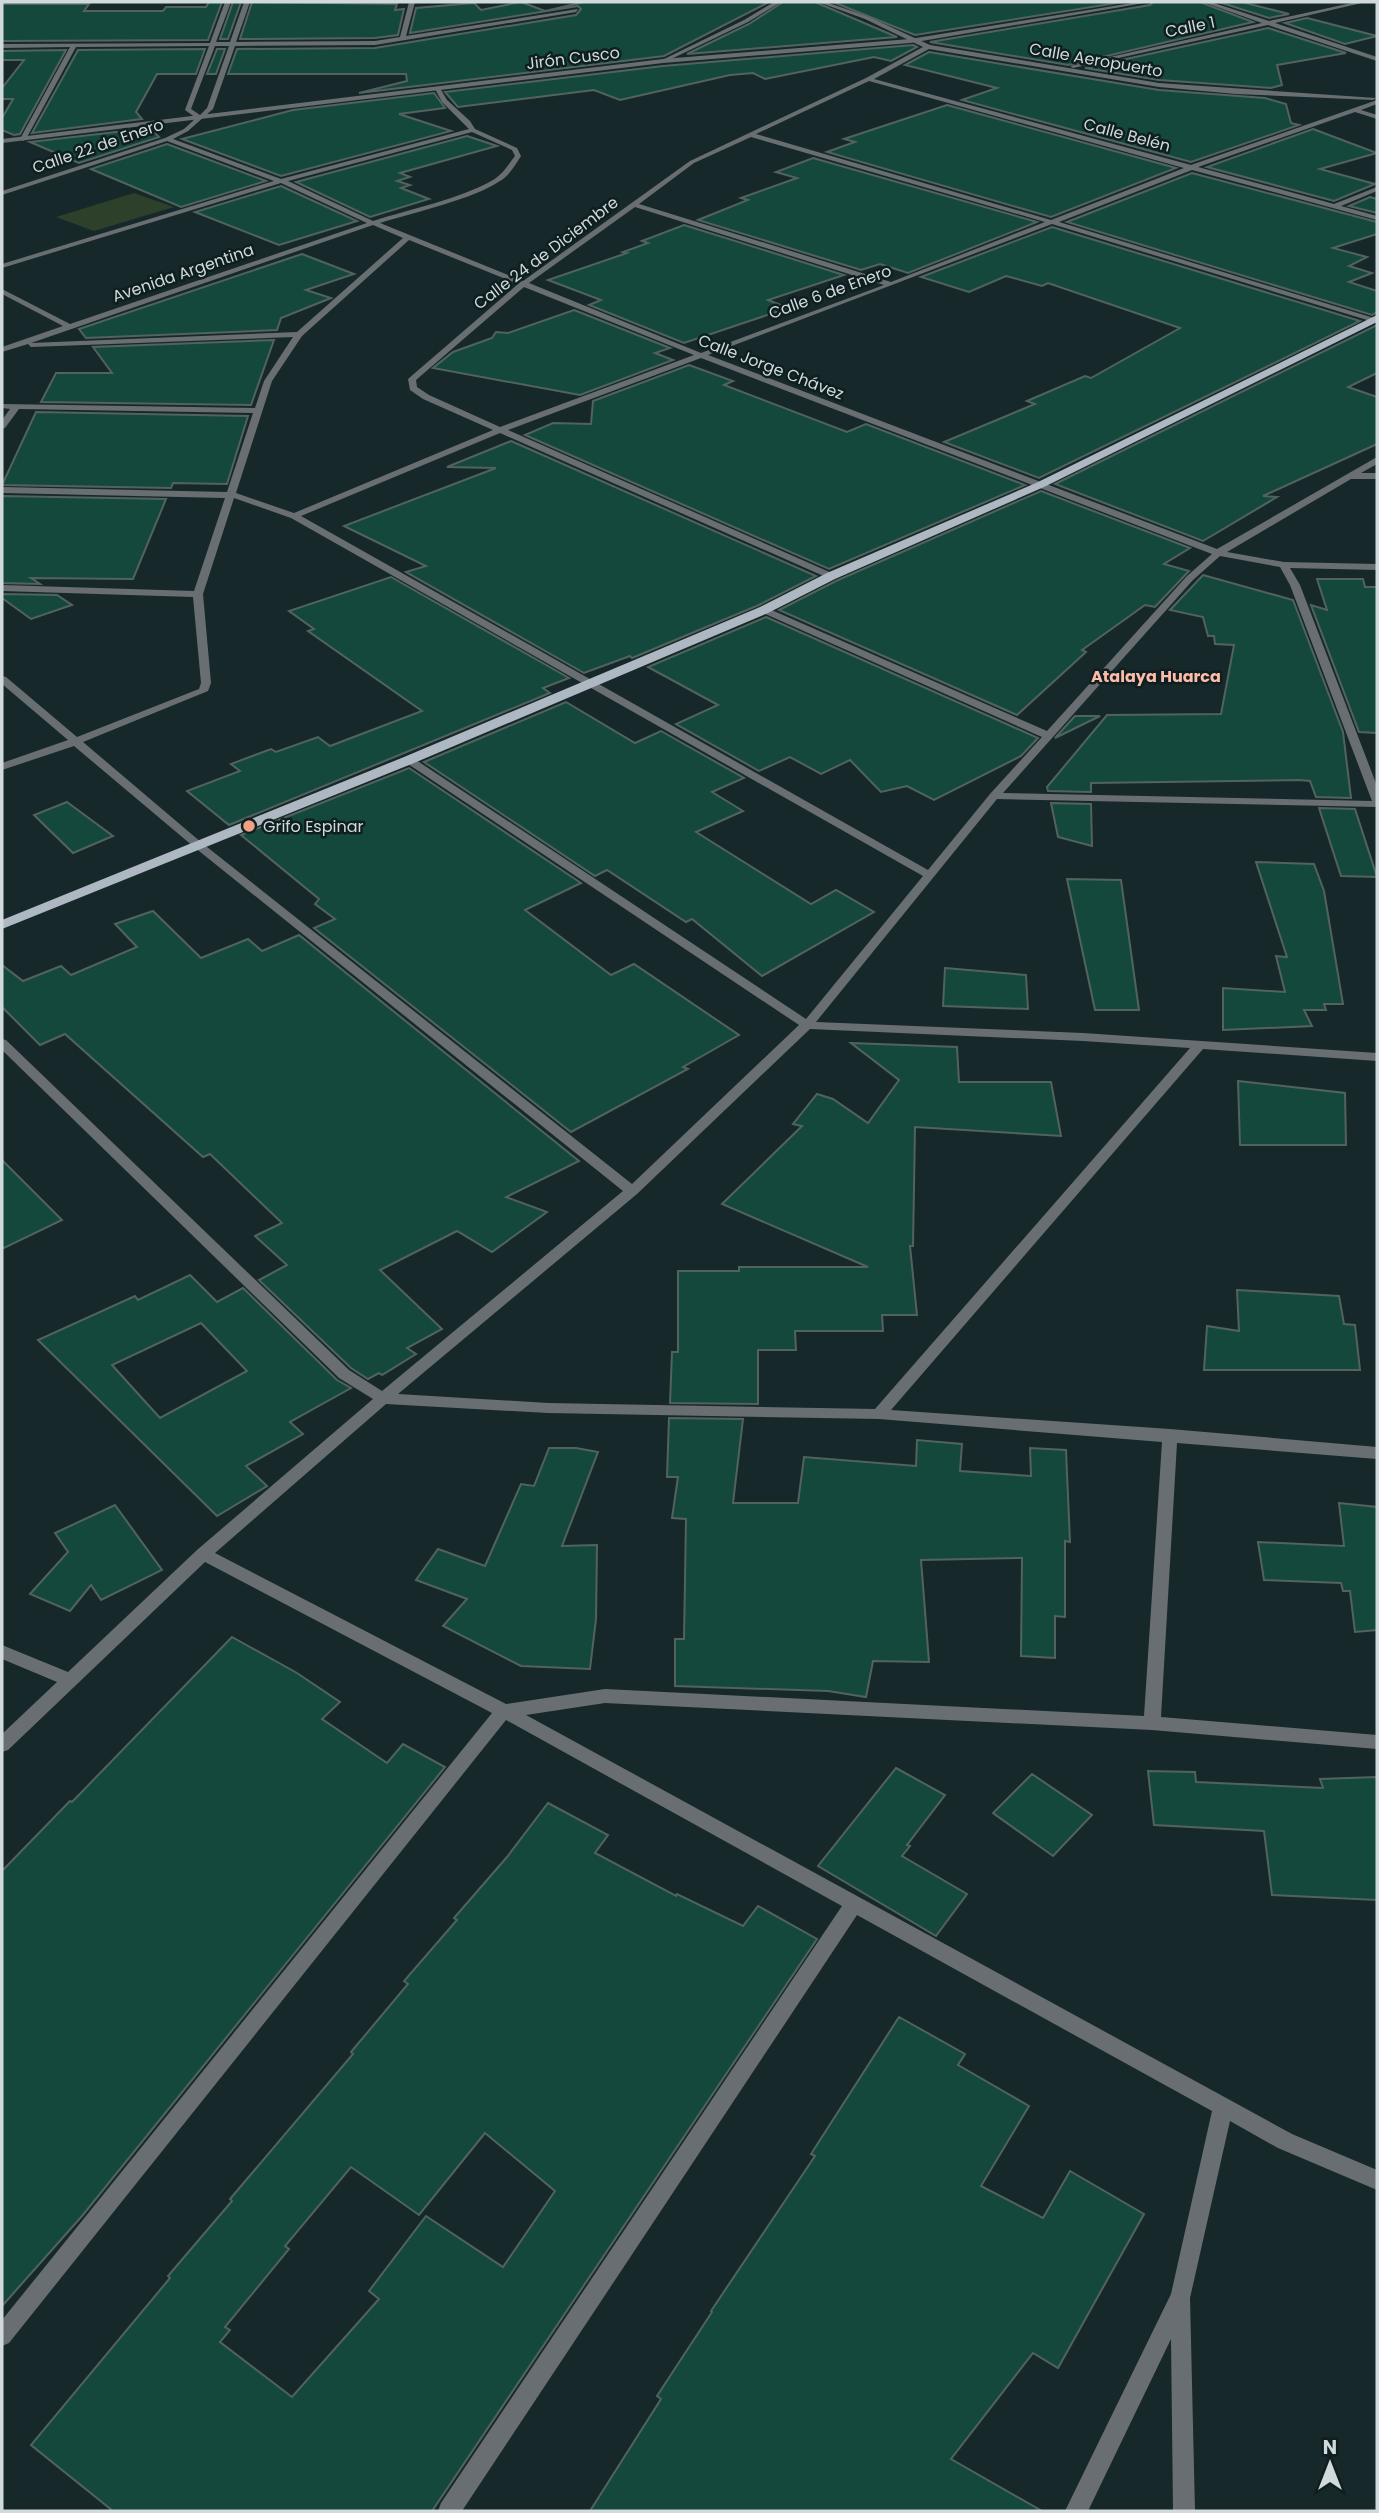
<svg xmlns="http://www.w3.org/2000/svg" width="1379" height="2513" font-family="Poppins,sans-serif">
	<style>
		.green { fill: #2d402a }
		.building { fill: #14483d; stroke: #52635e; stroke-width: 2; fill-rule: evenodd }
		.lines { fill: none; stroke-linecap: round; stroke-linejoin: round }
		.minor { fill: #696e73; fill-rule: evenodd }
		.tertiary { fill: #696e73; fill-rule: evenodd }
		.primary { fill: #adb8c2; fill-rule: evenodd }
		.poi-dot { fill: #f39f84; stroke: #0e1e21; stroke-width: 2.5 }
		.labels { text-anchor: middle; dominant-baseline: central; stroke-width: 5; stroke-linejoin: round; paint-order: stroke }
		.far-street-label { font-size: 16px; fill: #d0dadc; stroke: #0e1e21 }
		.far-neighbourhood-label { font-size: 16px; font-weight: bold; fill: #fcbca7; stroke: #0e1e21 }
		.far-poi-label { font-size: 16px; fill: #d0dadc; stroke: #0e1e21; text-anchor: start }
	</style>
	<rect width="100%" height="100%" fill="#17282b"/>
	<path class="green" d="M134,193L174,207L94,231L56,217Z"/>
	<g class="building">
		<path d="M209,2H222L208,40L2,41V4H89L84,11H163L166,7H206Z"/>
		<path d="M233,2H241L228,39H220Z"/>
		<path d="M252,2L397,4L395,10L404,9L398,35L375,38L240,39Z"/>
		<path d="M521,2L545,11L584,2H769L664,56L359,93L407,81L406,74H228L237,49L375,48L576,15L581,9L578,6L410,33L416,8L474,3L481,10Z"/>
		<path d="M783,2H815L897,37L687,54L749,24Z"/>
		<path d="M833,2H1123L915,35Z"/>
		<path d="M1153,2H1200L1253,22L1068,65L930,42L1150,5Z"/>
		<path d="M1219,2H1242L1289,14L1269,18Z"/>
		<path d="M1307,18L1377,36L1345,44L1285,23Z"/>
		<path d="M1268,28L1346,53L1277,65L1282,85L1271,88L1159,80L1085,68Z"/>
		<path d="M913,45L917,47L891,61L874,57L765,79L753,73L730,75L620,100L594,90L458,107L445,92L663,66Z"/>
		<path d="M205,49L196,74H157L136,112L142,119L32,133L78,50Z"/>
		<path d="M217,49H225L216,74H207Z"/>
		<path d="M66,50L20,134L14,135L2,130V118L13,99H2V88L24,60H2V51Z"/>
		<path d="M929,52L1159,90L1265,98L1286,104L1291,123L1299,125L1191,162L962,100L997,88L905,65Z"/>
		<path d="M434,93L445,108L399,114L451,131L281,176L182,139L293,110Z"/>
		<path d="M947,105L1176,168L1051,217L827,152L855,142L844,139Z"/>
		<path d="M150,128L159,137L79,163L30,142Z"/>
		<path d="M1313,129L1377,153L1320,169L1375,184L1334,201L1207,167Z"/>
		<path d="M467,136L497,146L400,173L410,177L397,181L410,185L401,188L429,199L370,217L296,182Z"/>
		<path d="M167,144L266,181L181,207L91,169Z"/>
		<path d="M813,158L1037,222L908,273L880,264L861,270L698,220L748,200L741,198L797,178L776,172Z"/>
		<path d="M1192,173L1377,222V234L1333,248L1367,257L1349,266L1372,273L1349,282L1377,291V312L1372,315L1067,222Z"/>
		<path d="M281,186L357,221L279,245L195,212Z"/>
		<path d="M1370,197L1377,199V213L1349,206Z"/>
		<path d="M684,225L844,275L768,300L788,308L684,343L589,305L601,300L548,280L627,253L623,252L648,243L642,241Z"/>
		<path d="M1052,227L1360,321L1039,478L944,442L1035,404L1027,401L1085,376L1091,378L1180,328L1048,283L1042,286L1006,276L969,292L921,277Z"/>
		<path d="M302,254L354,274L306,290L331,298L281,318L277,330L86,338L79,329Z"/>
		<path d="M574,310L670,348L655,353L673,360L580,395L433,368L453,352L492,338L496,332L508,333Z"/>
		<path d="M1377,325V373L1348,387L1377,397V444L1263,496L1277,497L1203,541L1055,484Z"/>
		<path d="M274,340L251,405L41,402L56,373H112L93,347Z"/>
		<path d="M689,365L733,381L724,385L847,432L866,424L1025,485L829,569L525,435L553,423L591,424L593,401Z"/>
		<path d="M36,412L248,416L227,484L173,483L171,488L2,485Z"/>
		<path d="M511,441L816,576L759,605L632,658L630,656L584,673L406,572L426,566L344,526L496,468L447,467Z"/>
		<path d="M1041,491L1190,548L1164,564L1189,571L1155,607L1145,605L1082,650L1086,652L1017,715L779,610L836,581Z"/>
		<path d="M2,496L166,499L133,579L31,578L40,584L2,583Z"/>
		<path d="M1203,575L1293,600L1343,732L1351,798L1316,797L1310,781L1299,780L1091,783V792L1048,791L1047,787L1107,715L1221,714L1234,645L1215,644L1214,636H1208L1203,617L1170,610Z"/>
		<path d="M391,577L569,678L543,688L550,693L229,825L187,791L240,771L231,764L271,749L276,752L318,737L330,746L422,711L308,631L314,629L289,611Z"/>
		<path d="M1317,579H1363L1365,587H1377V733L1359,732L1311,605L1327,610Z"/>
		<path d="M2,594L57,595L72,605L31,619L2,598Z"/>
		<path d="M766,617L1038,738L1021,756L934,800L907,786L881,792L850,760L821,774L790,757L759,771L676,724L718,705L648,667Z"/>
		<path d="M566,702L635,743L661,731L744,778L712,792L743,811L696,832L811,904L836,890L874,912L762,976L692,919L686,922L607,870L595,876L424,762Z"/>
		<path d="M1075,716H1100L1055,738Z"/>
		<path d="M409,768L581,883L525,910L611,975L634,964L739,1035L683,1067L688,1069L571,1132L314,928L335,919L315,904L319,899L241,835Z"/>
		<path d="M67,802L113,836L73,853L34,815Z"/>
		<path d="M1051,803L1091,804L1092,846L1058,837Z"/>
		<path d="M1319,808L1355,809L1377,877L1341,876Z"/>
		<path d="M1256,862L1314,864L1324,891L1343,1004H1324L1326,1010H1304L1312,1026L1223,1030V988L1285,992L1276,956L1287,957Z"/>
		<path d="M1067,879L1121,880L1139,1010H1095Z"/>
		<path d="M153,911L201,958L248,939L262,951L299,935L579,1161L506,1197L547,1212L492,1252L457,1231L380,1270L442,1329L407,1348L416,1354L382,1375L379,1373L368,1379L351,1368L259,1280L287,1265L255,1236L282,1223L210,1154L203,1157L65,1034L40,1045L2,1007V965L23,981L61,966L71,975L137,947L115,924Z"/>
		<path d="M945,968L1026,975L1028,1009L943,1006Z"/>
		<path d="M851,1043L957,1047L959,1082H1051L1061,1136L915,1127L913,1246H910L917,1315H882L883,1331H795L796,1350H758V1404L670,1403L672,1352H678V1271H739V1267H868L722,1204L802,1126L793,1124L817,1094L833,1099L868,1123L899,1080Z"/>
		<path d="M1238,1081L1345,1093L1346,1145H1240Z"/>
		<path d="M2,1160L62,1220L2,1249Z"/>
		<path d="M190,1275L217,1302L243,1288L337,1380L351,1388L290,1422L303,1434L246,1466L267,1486L217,1516L38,1340L135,1296L138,1300ZM201,1323L247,1371L160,1418L112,1365Z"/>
		<path d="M1237,1290L1339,1296L1344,1324L1355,1325L1360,1370H1204L1207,1326L1239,1331Z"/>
		<path d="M669,1418L743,1419L733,1503H798L804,1457L916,1466L917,1440L962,1444L960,1471L1031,1476L1030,1448L1066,1450L1070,1542L1065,1541V1617L1055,1616V1658L1021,1656L1022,1558L921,1560L929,1662L873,1661L866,1697L828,1691L675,1686V1639H684L686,1519L672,1518L678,1477H667Z"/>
		<path d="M549,1448H576L598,1452L562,1546L597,1545L596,1619L590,1669L521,1666L443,1626L467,1599L416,1580L438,1549L485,1566L521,1484L534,1486Z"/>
		<path d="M1339,1503L1377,1507V1630L1355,1632L1350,1591H1343L1341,1583L1264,1580L1258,1542L1344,1546Z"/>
		<path d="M115,1505L162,1570L101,1600L91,1585L70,1611L30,1594L68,1552L55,1533Z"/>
		<path d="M232,1637L297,1673L340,1702L322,1719L387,1763L403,1744L445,1767L82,2216L2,2306V1871L70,1801L72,1802Z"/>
		<path d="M896,1768L945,1795L907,1845L910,1846L902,1856L967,1894L936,1936L818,1866Z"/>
		<path d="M1148,1771L1195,1772L1196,1782L1323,1788L1320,1779L1377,1777V1900L1272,1895L1264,1831L1154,1825Z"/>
		<path d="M1032,1774L1092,1815L1053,1856L993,1813Z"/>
		<path d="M548,1803L608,1835L595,1853L676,1896L677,1894L743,1926L758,1906L817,1939L432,2511H113L31,2445L170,2278L168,2276L232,2201L230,2199L353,2054L351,2052L408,1984L404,1981L457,1920L454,1918L507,1857ZM485,2133L555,2191L503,2267L426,2216L369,2291L379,2299L292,2397L220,2342L230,2330L225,2327L289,2249L285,2246L351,2167L419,2215Z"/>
		<path d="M899,2017L965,2054L958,2065L1029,2106L981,2186L1043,2218L1070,2171L1144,2214L1058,2368L1033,2353L951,2459L1042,2511H590L661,2399L657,2396L712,2312L711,2311L815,2156L811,2154Z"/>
	</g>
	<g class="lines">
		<g class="minor">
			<path d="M225,2H231L216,42H230L244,2H250L236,42L375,41L400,37L409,2H415L406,36L578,9L576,12L375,45L235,46L213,109L188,131L173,139L281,179L469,129L442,102L435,89L440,88L447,100L470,121L475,129L517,148L521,156C515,165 510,175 500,181C474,199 412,213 380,223L523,281L690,161L866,78L923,47L865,19L818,2H826L869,17L930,45L1159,83L1376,98L1373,100L1236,94L1159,87L929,49L874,79L1191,165L1377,100V104L1361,110L1377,115V119L1355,112L1198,167L1334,204L1377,187V191L1341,206L1377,216V220L1192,170L1059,222L1377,319V323L1052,224L708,355L1217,549L1377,457V464L1361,473H1377V479H1351L1227,552L1284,562L1377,564V570L1290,568L1300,585L1377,786V807L997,799L816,1022L1083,1033L1377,1053V1061L1203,1049L891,1410L1170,1429L1377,1447V1459L1177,1443L1161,1717L1377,1735V1749L1152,1730L605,1703L526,1715L1292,2134L1377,2170V2190L1278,2148L1230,2121L1190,2298L1195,2511H1173L1171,2339L1088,2511H1065L1171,2294L1212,2111L857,1915L462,2511H438L441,2503L842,1906L506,1720L9,2343L2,2346V2320L492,1713L205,1562L8,1750L2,1752V1734L57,1682L2,1659V1645L68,1672L197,1550L373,1399L339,1378L2,1050V1039L6,1040L349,1370L382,1391L623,1191L194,847L74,746L2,770V763L68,740L2,684V676L6,677L77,737L199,689L201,683L193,597L2,591V585L194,591L225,498L2,493V487L227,492L253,413L19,409L5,428L2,429V420L10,409L2,408V404L255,408L264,381L293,337L31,347L28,344L2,352V347L63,326L2,294V289L70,324L367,223L281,183L2,268V264L274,181L167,141L2,195V191L165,138L184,129L196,118L185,110L209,46L76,47L26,139L23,141L20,139L70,47L2,48V44L210,43ZM215,46H229L207,108L200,115L191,109ZM869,81L1184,168L1051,220L756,134ZM472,132L512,150L515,156C508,165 503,174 493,180C460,199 410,209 373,221L288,181ZM751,137L1045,222L891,282L639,204L694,163ZM635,207L884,285L701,353L529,283ZM373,225L403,238L297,332L31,343ZM409,240L518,284L408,379L410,390L423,399L493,430L294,513L236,493L272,381L302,336ZM524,287L694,355L500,427L429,395L417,387L416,380ZM701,358L1212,554L1187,576L1047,731L767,608H761V612L1042,737L990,794L928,870L301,516L500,433L828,578H834V574L508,430ZM234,498L291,518L923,876L806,1019L413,758H405V762L799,1025L632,1184L202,843L83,742L208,691L211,683L203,594ZM1220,556L1280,567L1290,585L1372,801L1003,793L1193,580ZM810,1029L1083,1041L1190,1048L875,1409L548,1403L398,1394L637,1194ZM386,1404L548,1413L879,1419L1162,1442L1144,1716L605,1689L506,1704L215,1553Z"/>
			<path d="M774,2H781L748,22L665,62L660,61L744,20Z"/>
			<path d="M1203,2H1211L1269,21L1356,2H1366L1275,23L1377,57V61L1268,25L1073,68L1070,66L1262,23Z"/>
		</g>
		<path class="tertiary" d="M1138,2H1150L910,43L663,63L2,143V139L663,59L910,39Z"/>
		<path class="primary" d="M1377,315V322L1044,487L835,579L768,613L414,763L2,929V920L404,757L760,607L827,573L1036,483Z"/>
	</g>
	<circle class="poi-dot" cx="249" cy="826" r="7"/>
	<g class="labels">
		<g class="far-street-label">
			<text transform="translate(1190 27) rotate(-12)">Calle 1</text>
			<text transform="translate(573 58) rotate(-7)">Jirón Cusco</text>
			<text transform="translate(1096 60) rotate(10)">Calle Aeropuerto</text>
			<text transform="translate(1127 135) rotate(15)">Calle Belén</text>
			<text transform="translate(98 146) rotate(-19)">Calle 22 de Enero</text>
			<text transform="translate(546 253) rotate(-37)">Calle 24 de Diciembre</text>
			<text transform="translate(183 273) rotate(-19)">Avenida Argentina</text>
			<text transform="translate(830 292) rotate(-20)">Calle 6 de Enero</text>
			<text transform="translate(771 367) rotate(21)">Calle Jorge Chávez</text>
		</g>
		<g class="far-neighbourhood-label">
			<text x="1156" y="676">Atalaya Huarca</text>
		</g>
		<g class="far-poi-label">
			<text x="263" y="826">Grifo Espinar</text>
		</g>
	</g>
	<rect width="1379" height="2513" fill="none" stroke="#d0dadc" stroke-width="7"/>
	<g transform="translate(1330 2464)" stroke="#0e1e21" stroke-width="5" paint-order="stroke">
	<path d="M0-5L12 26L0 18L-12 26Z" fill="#d0dadc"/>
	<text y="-10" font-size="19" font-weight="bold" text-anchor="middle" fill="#d0dadc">N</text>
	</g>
</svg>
